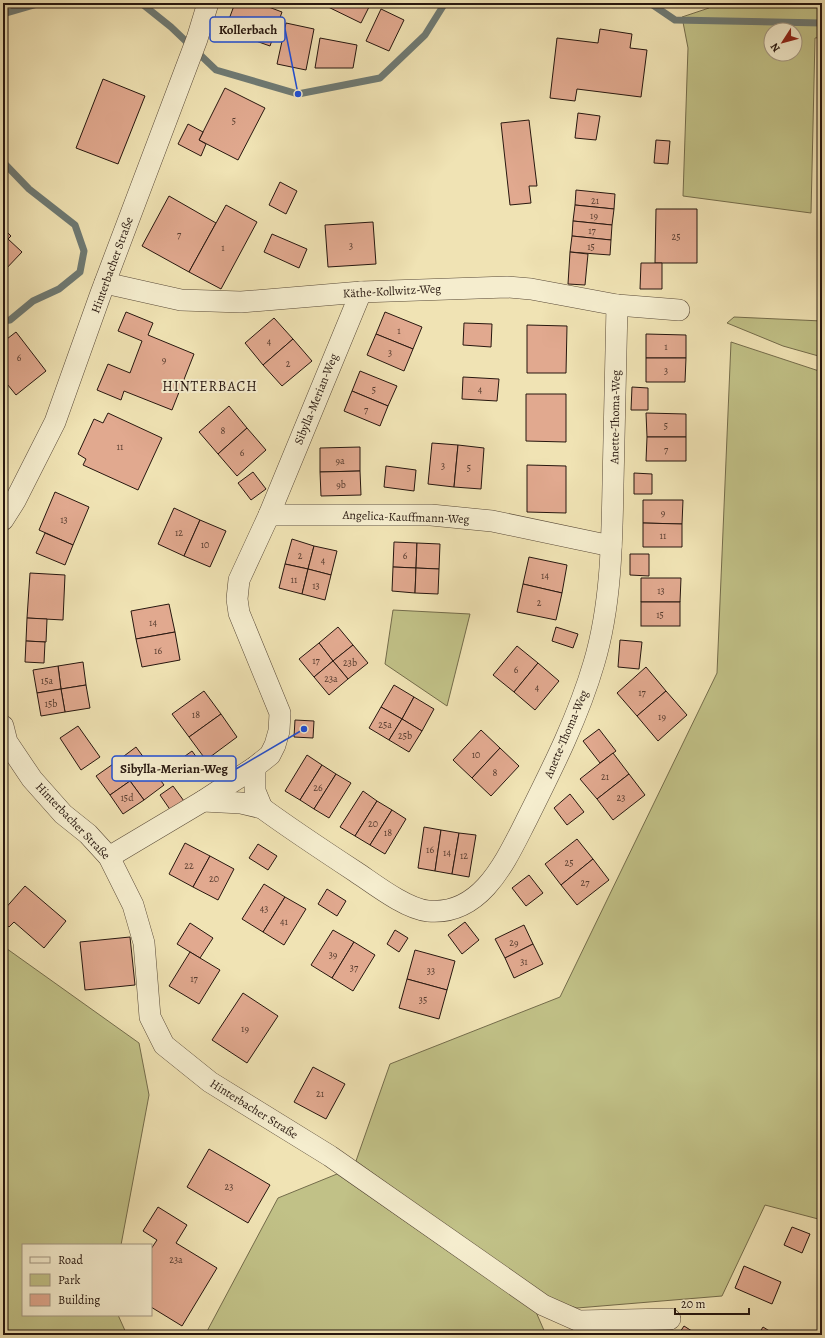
<svg xmlns="http://www.w3.org/2000/svg" width="825" height="1338" font-family="Alegreya,serif">
	<style>
		.green { fill: #c1c187; stroke: #746c4b; fill-rule: evenodd }
		.lines { fill: none; stroke-linecap: round; stroke-linejoin: round }
		.stream { stroke: #6e7a74; stroke-width: 7 }
		.building { fill: #e1a98f; stroke: #27170f }
		.minor-casing { stroke: #594a38; stroke-width: 22 }
		.minor { stroke: #f5edce; stroke-width: 21 }
		.labels { text-anchor: middle; dominant-baseline: central; stroke-width: 4; stroke-linejoin: round; paint-order: stroke }
		.number-label { font-size: 10px; fill: #563c2f }
		.street-label { font-size: 12px; fill: #27170f; stroke: #f5edce }
		.quarter-label { font-size: 14px; letter-spacing: 1px; fill: #27170f; stroke: #f5edce }
		.leader { fill: none; stroke: #1d4ed8; stroke-width: 1.5 }
		.callout-dot { fill: #1d4ed8; stroke: #f5edce; stroke-width: 1.5 }
		.callout { fill: #f5edce; stroke: #1d4ed8; stroke-width: 1.5 }
		.callout-label { font-size: 13px; text-anchor: middle; font-weight: bold; fill: #27170f }
	</style>
	<rect width="100%" height="100%" fill="#f0e3b4"/>
	<filter id="stains"><feTurbulence type="fractalNoise" baseFrequency=".005" numOctaves="4"/><feColorMatrix values="0 0 0 0 .2 0 0 0 0 .09 0 0 0 0 .02 0 0 0 .5 -.17"/></filter>
	<radialGradient id="worn" r=".72"><stop offset=".6" stop-color="#630" stop-opacity="0"/><stop offset="1" stop-color="#630" stop-opacity=".3"/></radialGradient>
	<g class="green">
		<path d="M710,3H822V37L815,38L811,213L683,196L688,48L682,17L709,8ZM771,30H795V54H771Z"/>
		<path d="M734,317L822,321V357L783,346L727,323Z"/>
		<path d="M731,342L822,372V1220L765,1205L722,1296L577,1308L547,1299L356,1161L390,1064L560,997L717,673Z"/>
		<path d="M393,610L470,614L447,706L385,664Z"/>
		<path d="M3,946L139,1043L149,1095L121,1245H23V1315H118L127,1335H3Z"/>
		<path d="M337,1174L536,1312L546,1335H205L278,1198Z"/>
	</g>
	<g class="lines">
		<g class="stream">
			<path d="M141,3L171,27L216,70L298,94L380,78L425,35L445,3"/>
			<path d="M650,3L675,20L822,23"/>
			<path d="M3,14L41,3"/>
			<path d="M3,162L29,189L75,225L84,251L80,272L59,289L33,301L10,320L3,321"/>
		</g>
	</g>
	<g class="building">
		<path d="M235,3H258L282,12L270,46L225,30Z"/>
		<path d="M320,3H371L361,23Z"/>
		<path d="M381,9L404,20L389,51L366,41Z"/>
		<path d="M286,23L314,29L306,70L277,64Z"/>
		<path d="M600,29L632,34L630,48L647,50L641,97L577,89L575,101L550,98L557,38L598,43Z"/>
		<path d="M320,38L357,45L353,68H315Z"/>
		<path d="M103,79L145,96L118,164L76,148Z"/>
		<path d="M225,88L265,108L238,160L199,140Z"/>
		<path d="M578,113L600,116L596,140L575,138Z"/>
		<path d="M529,120L537,186H529L531,203L510,205L501,123Z"/>
		<path d="M188,124L203,132L199,140L206,144L201,156L178,144Z"/>
		<path d="M656,140L670,141L668,164L654,163Z"/>
		<path d="M280,182L297,191L286,214L269,205Z"/>
		<path d="M576,190L615,194L614,209L575,205Z"/>
		<path d="M169,196L216,223L189,272L142,246Z"/>
		<path d="M226,205L257,222L221,289L189,272Z"/>
		<path d="M575,205L614,209L612,225L573,221Z"/>
		<path d="M656,209H697V263H655Z"/>
		<path d="M573,221L612,225L611,240L572,236Z"/>
		<path d="M373,222L376,264L328,267L325,225Z"/>
		<path d="M3,228L11,236L8,239L22,252L3,272Z"/>
		<path d="M272,234L307,249L299,268L264,252Z"/>
		<path d="M572,236L611,240L610,255L570,252Z"/>
		<path d="M570,252L588,254L585,285L568,284Z"/>
		<path d="M641,263H662V289H640Z"/>
		<path d="M126,312L153,323L148,335L194,354L172,410L124,391L121,400L97,390L108,364L130,373L142,341L118,331Z"/>
		<path d="M385,312L422,327L413,349L376,334Z"/>
		<path d="M274,318L293,339L263,365L245,343Z"/>
		<path d="M464,323L492,324L491,347L463,345Z"/>
		<path d="M527,325L567,326L566,373H527Z"/>
		<path d="M16,332L46,371L16,395L3,379V342Z"/>
		<path d="M376,334L413,349L404,371L367,355Z"/>
		<path d="M646,334L686,335V358H646Z"/>
		<path d="M293,339L312,361L282,386L263,365Z"/>
		<path d="M646,358H686L685,382H646Z"/>
		<path d="M360,371L397,386L388,406L352,391Z"/>
		<path d="M463,377L499,379L497,401L462,399Z"/>
		<path d="M632,387L648,388V410H631Z"/>
		<path d="M352,391L388,406L380,426L344,411Z"/>
		<path d="M526,394H566V442L526,441Z"/>
		<path d="M229,406L247,428L218,454L199,432Z"/>
		<path d="M108,413L162,438L138,490L83,465L86,459L78,454L94,419L103,423Z"/>
		<path d="M646,413L686,414V437H647Z"/>
		<path d="M247,428L266,450L237,476L218,454Z"/>
		<path d="M647,437H686V461H646Z"/>
		<path d="M432,443L458,445L454,487L428,484Z"/>
		<path d="M458,445L484,448L481,489L454,487Z"/>
		<path d="M360,447V471L320,472V448Z"/>
		<path d="M527,465L566,466V513L527,512Z"/>
		<path d="M386,466L416,470L414,491L384,487Z"/>
		<path d="M360,471L361,495L321,496L320,472Z"/>
		<path d="M253,472L266,489L251,500L238,483Z"/>
		<path d="M634,473L652,474V494H634Z"/>
		<path d="M55,492L89,507L73,545L39,530Z"/>
		<path d="M643,500H683L682,524L643,523Z"/>
		<path d="M174,508L200,520L184,556L158,544Z"/>
		<path d="M200,520L226,531L210,567L184,556Z"/>
		<path d="M643,523L682,524V547H643Z"/>
		<path d="M45,533L73,545L65,565L36,553Z"/>
		<path d="M292,539L314,546L308,569L285,564Z"/>
		<path d="M394,542L417,543L416,568L393,567Z"/>
		<path d="M417,543L440,544L439,569L416,568Z"/>
		<path d="M314,546L337,551L331,575L308,569Z"/>
		<path d="M630,554H649V576L630,575Z"/>
		<path d="M529,557L567,565L562,593L523,584Z"/>
		<path d="M285,564L308,569L302,594L279,588Z"/>
		<path d="M393,567L416,568L415,593L392,591Z"/>
		<path d="M416,568L439,569L438,594L415,593Z"/>
		<path d="M308,569L331,575L325,600L302,594Z"/>
		<path d="M30,573L65,575L63,620L27,618Z"/>
		<path d="M641,578H681L680,602H641Z"/>
		<path d="M523,584L562,593L556,620L517,612Z"/>
		<rect x="641" y="602" width="39" height="24"/>
		<path d="M169,604L175,632L136,639L131,611Z"/>
		<path d="M27,618L47,619L46,642L26,641Z"/>
		<path d="M338,627L353,645L333,661L319,643Z"/>
		<path d="M556,627L578,634L573,648L552,641Z"/>
		<path d="M175,632L180,660L142,667L136,639Z"/>
		<path d="M620,640L642,642L639,669L618,667Z"/>
		<path d="M26,641L45,642L44,663L25,662Z"/>
		<path d="M319,643L333,661L314,677L299,659Z"/>
		<path d="M353,645L368,663L348,679L333,661Z"/>
		<path d="M517,646L538,663L514,692L493,675Z"/>
		<path d="M333,661L348,679L329,695L314,677Z"/>
		<path d="M83,662L86,685L61,689L58,666Z"/>
		<path d="M538,663L559,681L535,710L514,692Z"/>
		<path d="M58,666L61,689L37,693L33,670Z"/>
		<path d="M646,667L666,691L637,716L617,693Z"/>
		<path d="M86,685L90,708L65,712L61,689Z"/>
		<path d="M394,685L414,697L402,719L381,707Z"/>
		<path d="M61,689L65,712L41,716L37,693Z"/>
		<path d="M204,691L221,714L189,737L172,714Z"/>
		<path d="M666,691L687,715L658,741L637,716Z"/>
		<path d="M414,697L434,709L422,731L402,719Z"/>
		<path d="M381,707L402,719L389,740L369,728Z"/>
		<path d="M221,714L237,737L206,760L189,737Z"/>
		<path d="M402,719L422,731L409,752L389,740Z"/>
		<path d="M295,720L314,721L313,738L294,737Z"/>
		<path d="M78,726L100,757L81,770L60,738Z"/>
		<path d="M599,729L616,751L600,763L583,741Z"/>
		<path d="M481,730L500,748L472,778L453,760Z"/>
		<path d="M136,747L150,766L130,781L116,762Z"/>
		<path d="M500,748L519,766L491,796L472,778Z"/>
		<path d="M192,751L205,769L194,777L181,759Z"/>
		<path d="M613,753L629,774L597,799L580,779Z"/>
		<path d="M307,755L322,765L300,800L285,791Z"/>
		<path d="M116,762L130,781L110,795L96,776Z"/>
		<path d="M322,765L336,774L314,809L300,800Z"/>
		<path d="M150,766L164,785L144,800L130,781Z"/>
		<path d="M336,774L351,783L329,818L314,809Z"/>
		<path d="M629,774L645,795L613,820L597,799Z"/>
		<path d="M130,781L144,800L123,814L110,795Z"/>
		<path d="M173,786L184,801L171,811L160,795Z"/>
		<path d="M363,791L377,801L355,836L340,827Z"/>
		<path d="M570,794L584,812L567,825L554,808Z"/>
		<path d="M377,801L392,810L370,845L355,836Z"/>
		<path d="M392,810L406,819L385,854L370,845Z"/>
		<path d="M424,827L441,830L435,871L418,868Z"/>
		<path d="M441,830L459,833L452,874L435,871Z"/>
		<path d="M459,833L476,835L469,877L452,874Z"/>
		<path d="M577,839L593,859L561,885L545,864Z"/>
		<path d="M185,843L210,856L193,887L169,874Z"/>
		<path d="M258,844L277,856L268,870L249,858Z"/>
		<path d="M210,856L234,869L218,900L193,887Z"/>
		<path d="M593,859L609,880L577,905L561,885Z"/>
		<path d="M529,875L543,893L526,906L512,888Z"/>
		<path d="M264,884L285,897L263,932L242,919Z"/>
		<path d="M25,886L66,921L44,948L14,922L9,927L3,922V911Z"/>
		<path d="M327,889L346,901L337,916L318,904Z"/>
		<path d="M285,897L306,909L284,945L263,932Z"/>
		<path d="M465,922L479,940L462,954L448,935Z"/>
		<path d="M190,923L213,938L200,958L177,944Z"/>
		<path d="M524,925L533,944L505,958L495,939Z"/>
		<path d="M333,930L354,942L332,978L311,965Z"/>
		<path d="M395,930L408,938L399,952L387,944Z"/>
		<path d="M130,937L135,985L85,990L80,942Z"/>
		<path d="M354,942L375,955L353,991L332,978Z"/>
		<path d="M533,944L543,964L514,978L505,958Z"/>
		<path d="M415,950L455,961L447,990L407,979Z"/>
		<path d="M190,952L220,970L199,1004L169,986Z"/>
		<path d="M407,979L447,990L439,1019L399,1008Z"/>
		<path d="M243,993L278,1016L247,1063L212,1040Z"/>
		<path d="M313,1067L345,1084L326,1119L294,1102Z"/>
		<path d="M209,1149L270,1185L248,1223L187,1187Z"/>
		<path d="M158,1207L187,1225L176,1243L217,1268L182,1326L151,1307V1249L157,1240L143,1231Z"/>
		<path d="M792,1227L810,1234L802,1253L784,1245Z"/>
		<path d="M744,1266L781,1282L772,1304L735,1288Z"/>
		<path d="M684,1326L698,1335H678Z"/>
		<path d="M763,1327L776,1335H758Z"/>
	</g>
	<g class="lines">
		<defs>
			<g id="minor">
				<path d="M105,283L181,300L241,302L361,292L507,287L531,289L617,305L679,310"/>
				<path d="M269,515H431L492,521L611,546"/>
				<path d="M3,520L15,501L55,422L101,293L197,39L208,3"/>
				<path d="M3,726L7,742L32,779L63,814L88,834L109,857L133,905L144,943L150,1017L164,1045L210,1082L330,1156L543,1305L579,1321L670,1319"/>
				<path d="M255,767V791L262,808"/>
				<path d="M203,801L241,803L262,808C292,830 324,851 356,872C374,884 406,909 428,911C481,916 505,862 525,823C551,771 578,718 594,663C611,606 612,543 613,484C614,425 616,365 617,305"/>
				<path d="M109,857L203,801L255,767L270,755L275,745L279,731L280,713L239,613L237,599L239,580L269,515L361,292"/>
			</g>
		</defs>
		<use href="#minor" class="minor-casing"/>
		<use href="#minor" class="minor"/>
	</g>
	<g class="labels">
		<g class="number-label">
			<text x="234" y="120">5</text>
			<text x="595" y="200">21</text>
			<text x="594" y="215">19</text>
			<text x="592" y="230">17</text>
			<text x="179" y="234">7</text>
			<text x="676" y="236">25</text>
			<text x="351" y="245">3</text>
			<text x="591" y="246">15</text>
			<text x="223" y="247">1</text>
			<text x="399" y="330">1</text>
			<text x="269" y="341">4</text>
			<text x="666" y="346">1</text>
			<text x="390" y="352">3</text>
			<text x="19" y="357">6</text>
			<text x="164" y="359">9</text>
			<text x="288" y="363">2</text>
			<text x="666" y="370">3</text>
			<text x="374" y="389">5</text>
			<text x="480" y="389">4</text>
			<text x="366" y="409">7</text>
			<text x="666" y="425">5</text>
			<text x="223" y="430">8</text>
			<text x="120" y="446">11</text>
			<text x="666" y="449">7</text>
			<text x="242" y="452">6</text>
			<text x="340" y="460">9a</text>
			<text x="443" y="465">3</text>
			<text x="469" y="467">5</text>
			<text x="341" y="484">9b</text>
			<text x="663" y="512">9</text>
			<text x="64" y="519">13</text>
			<text x="179" y="532">12</text>
			<text x="663" y="535">11</text>
			<text x="205" y="544">10</text>
			<text x="300" y="555">2</text>
			<text x="405" y="555">6</text>
			<text x="323" y="560">4</text>
			<text x="545" y="575">14</text>
			<text x="294" y="579">11</text>
			<text x="316" y="585">13</text>
			<text x="661" y="590">13</text>
			<text x="539" y="602">2</text>
			<text x="660" y="614">15</text>
			<text x="153" y="622">14</text>
			<text x="158" y="650">16</text>
			<text x="316" y="660">17</text>
			<text x="350" y="662">23b</text>
			<text x="516" y="669">6</text>
			<text x="331" y="678">23a</text>
			<text x="47" y="680">15a</text>
			<text x="537" y="687">4</text>
			<text x="642" y="692">17</text>
			<text x="51" y="703">15b</text>
			<text x="196" y="714">18</text>
			<text x="662" y="716">19</text>
			<text x="385" y="724">25a</text>
			<text x="405" y="735">25b</text>
			<text x="476" y="754">10</text>
			<text x="495" y="772">8</text>
			<text x="605" y="776">21</text>
			<text x="318" y="787">26</text>
			<text x="127" y="797">15d</text>
			<text x="621" y="797">23</text>
			<text x="373" y="823">20</text>
			<text x="388" y="832">18</text>
			<text x="430" y="849">16</text>
			<text x="447" y="852">14</text>
			<text x="464" y="855">12</text>
			<text x="569" y="862">25</text>
			<text x="189" y="865">22</text>
			<text x="214" y="878">20</text>
			<text x="585" y="882">27</text>
			<text x="264" y="908">43</text>
			<text x="284" y="921">41</text>
			<text x="514" y="942">29</text>
			<text x="333" y="954">39</text>
			<text x="524" y="961">31</text>
			<text x="354" y="967">37</text>
			<text x="431" y="970">33</text>
			<text x="194" y="978">17</text>
			<text x="423" y="999">35</text>
			<text x="245" y="1028">19</text>
			<text x="320" y="1093">21</text>
			<text x="229" y="1186">23</text>
			<text x="176" y="1259">23a</text>
		</g>
		<g class="street-label">
			<text transform="translate(112 265) rotate(-70)">Hinterbacher Straße</text>
			<text transform="translate(392 291) rotate(-3)">Käthe-Kollwitz-Weg</text>
			<text transform="translate(316 399) rotate(-68)">Sibylla-Merian-Weg</text>
			<text transform="translate(615 417) rotate(-89)">Anette-Thoma-Weg</text>
			<text transform="translate(406 517) rotate(2)">Angelica-Kauffmann-Weg</text>
			<text transform="translate(566 734) rotate(-67)">Anette-Thoma-Weg</text>
			<text transform="translate(73 821) rotate(46)">Hinterbacher Straße</text>
			<text transform="translate(254 1109) rotate(32)">Hinterbacher Straße</text>
		</g>
		<g class="quarter-label">
			<text x="210" y="386">HINTERBACH</text>
		</g>
	</g>
	<path class="leader" d="M298 94L285 29M304 729L236 769"/>
	<g class="callout-dot">
		<circle cx="298" cy="94" r="4"/>
		<circle cx="304" cy="729" r="4"/>
	</g>
	<g class="callout">
		<rect x="210" y="17" width="75" height="25" rx="4"/>
		<rect x="112" y="756" width="124" height="25" rx="4"/>
	</g>
	<g class="callout-label">
		<text x="248" y="34">Kollerbach</text>
		<text x="174" y="773">Sibylla-Merian-Weg</text>
	</g>
	<rect width="825" height="1338" fill="none" stroke="#f0e3b4" stroke-width="16"/>
	<rect x="4" y="4" width="817" height="1330" fill="none" stroke="#27170f" stroke-width="2"/>
	<rect x="8" y="8" width="809" height="1322" fill="none" stroke="#27170f"/>
	<rect x="22" y="1244" width="130" height="72" fill="#f5edce" stroke="#a39782"/>
	<rect x="30" y="1257" width="20" height="6" fill="#f5edce" stroke="#a39782"/>
	<text x="58" y="1264" font-size="12" fill="#27170f">Road</text>
	<rect x="30" y="1274" width="20" height="12" fill="#c1c187" stroke="#a39782"/>
	<text x="58" y="1284" font-size="12" fill="#27170f">Park</text>
	<rect x="30" y="1294" width="20" height="12" fill="#e1a98f" stroke="#a39782"/>
	<text x="58" y="1304" font-size="12" fill="#27170f">Building</text>
	<g transform="translate(783 42) rotate(234)"><circle r="19" fill="#f5edce" stroke="#a39782"/>
	<path d="M0-3L7 15L0 10L-7 15Z" fill="#8f2418"/>
	<text y="-6" font-size="11" font-weight="bold" text-anchor="middle" fill="#27170f">N</text>
	</g>
	<path d="M675 1308v6h74v-6" fill="none" stroke="#27170f" stroke-width="2"/>
	<text x="681" y="1308" font-size="12" fill="#27170f" stroke="#f5edce" stroke-width="3" paint-order="stroke">20 m</text>
	<rect width="100%" height="100%" filter="url(#stains)"/>
	<rect width="100%" height="100%" fill="url(#worn)"/>
</svg>
